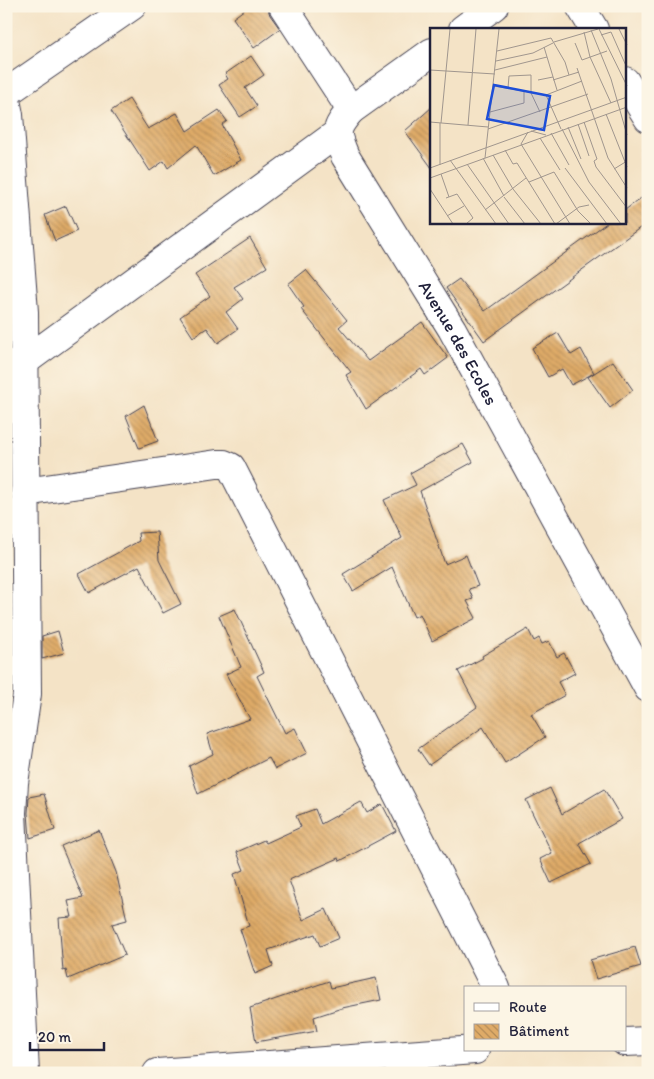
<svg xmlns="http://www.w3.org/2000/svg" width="654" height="1079" font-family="Itim,sans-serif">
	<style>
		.building { fill: url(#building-back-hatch) }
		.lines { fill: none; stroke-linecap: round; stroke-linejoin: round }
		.minor-casing { stroke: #423f50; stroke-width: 30 }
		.minor { stroke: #fff; stroke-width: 28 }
		.labels { text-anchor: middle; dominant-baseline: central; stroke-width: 5; stroke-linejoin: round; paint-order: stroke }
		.street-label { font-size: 18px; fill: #22223b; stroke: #fcf5e5 }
		.inset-road { fill: none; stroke: #a0968e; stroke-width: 1 }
		.view { fill: #1d4ed8; fill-opacity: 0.15; stroke: #1d4ed8; stroke-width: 2.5 }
		.inset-edge { fill: none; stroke: #22223b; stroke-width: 2.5 }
	</style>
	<defs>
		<pattern id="building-back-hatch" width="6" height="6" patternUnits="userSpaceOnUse" patternTransform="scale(1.25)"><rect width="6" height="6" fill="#dfab68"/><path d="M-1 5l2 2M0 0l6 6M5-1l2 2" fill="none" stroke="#b48b57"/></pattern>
	</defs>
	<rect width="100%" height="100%" fill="#fcf5e5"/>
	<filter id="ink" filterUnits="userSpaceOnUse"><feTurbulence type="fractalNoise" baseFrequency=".02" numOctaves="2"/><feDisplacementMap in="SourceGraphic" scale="10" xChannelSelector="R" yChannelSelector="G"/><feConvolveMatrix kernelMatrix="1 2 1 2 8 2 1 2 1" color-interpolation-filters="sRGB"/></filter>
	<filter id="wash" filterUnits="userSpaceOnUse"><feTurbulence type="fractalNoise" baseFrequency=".0096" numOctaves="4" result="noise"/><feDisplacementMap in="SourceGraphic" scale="20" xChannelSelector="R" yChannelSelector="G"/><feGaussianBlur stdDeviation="1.12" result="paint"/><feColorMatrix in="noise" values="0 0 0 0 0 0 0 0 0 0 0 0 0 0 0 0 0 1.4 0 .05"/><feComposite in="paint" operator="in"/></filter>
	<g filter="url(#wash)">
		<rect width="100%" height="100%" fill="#f4e3c6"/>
		<g id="blocks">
			<g class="building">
				<path d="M249,6H267L270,15L280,29L254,48L233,18Z"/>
				<path d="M251,56L264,75L245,88L257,106L240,117L219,85L228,79L225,74Z"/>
				<path d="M129,99L148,129L177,113L187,131L219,110L227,121L222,125L241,160L214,176L196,145L168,168L164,161L150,171L111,111Z"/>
				<path d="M432,107V168L405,131Z"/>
				<path d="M648,193V222L484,341L446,288L459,279L485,311L608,222H625V210Z"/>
				<path d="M66,206L77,231L55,241L45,215Z"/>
				<path d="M250,238L267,267L234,287L243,299L226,312L238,329L218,343L207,328L193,337L180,317L210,296L195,275Z"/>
				<path d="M306,270L347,320L339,327L368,361L422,322L448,358L425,375L421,369L366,409L346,375L351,372L301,309L304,307L288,284Z"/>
				<path d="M558,333L571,355L581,349L594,373L571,385L562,369L548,377L532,348Z"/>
				<path d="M613,361L633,390L610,408L588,377Z"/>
				<path d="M144,405L158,441L139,448L126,416Z"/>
				<path d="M463,444L473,462L420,491L445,564L466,555L478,586L469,589L473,599L467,601L476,618L432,641L420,614L414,617L392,567L353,591L343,574L402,538L384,500L416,485L410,473Z"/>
				<path d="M157,532L159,560L181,604L163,613L139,566L89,593L79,574L139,541L138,533Z"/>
				<path d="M235,609L264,672L257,676L285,733L295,728L307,753L275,769L269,758L198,794L189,766L213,754L207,734L250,719L226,674L241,667L219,616Z"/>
				<path d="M528,629L534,641L539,638L542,644L549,641L557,657L564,653L575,673L558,682L565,695L531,714L545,737L505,763L483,727L429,765L418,749L477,707L458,671L483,658L482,656Z"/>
				<path d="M58,631L64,653L42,659V636Z"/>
				<path d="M11,644V666L6,668V645Z"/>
				<path d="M550,788L562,814L604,789L622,819L579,843L591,864L551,883L540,859L552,853L526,800Z"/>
				<path d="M44,794L55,830L30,838L28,813L29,797Z"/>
				<path d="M361,802L367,813L382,804L396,831L340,861L339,858L289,880L303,920L326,909L339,938L320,946L315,934L268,950L273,966L255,974L240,929L249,926L234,874L244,870L237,852L264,840L266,843L301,827L296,816L315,809L321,824Z"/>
				<path d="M99,830L116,872L127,920L112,924L125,955L68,979L66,970L63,971L59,918L72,917L68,901L83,898L61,846Z"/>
				<path d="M635,947L641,966L596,979L590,960Z"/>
				<path d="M376,978L381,1000L342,1008L314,1017L317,1031L256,1042L250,1008L329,981L331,988Z"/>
			</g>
		</g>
	</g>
	<g filter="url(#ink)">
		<use href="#blocks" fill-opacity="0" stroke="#423f50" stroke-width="1"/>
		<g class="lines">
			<defs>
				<g id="minor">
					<path id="s1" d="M283,6L351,110C334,130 335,132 345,156L452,329L648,688"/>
					<path d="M580,6L594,29"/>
					<path d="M463,29L494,6"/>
					<path d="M625,81L648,118"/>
					<path d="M6,93L132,6"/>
					<path d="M6,100L9,115L24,312L27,694L14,783L12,813L25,1073"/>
					<path d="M351,110L432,52"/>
					<path d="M10,364L24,362L336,134"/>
					<path d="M25,492L217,464H224L231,467L496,988"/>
					<path d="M625,1042L648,1041"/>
					<path d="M157,1073L475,1050"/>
				</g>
			</defs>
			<use href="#minor" class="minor-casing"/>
			<use href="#minor" class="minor"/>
		</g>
	</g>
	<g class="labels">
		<g class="street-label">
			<text stroke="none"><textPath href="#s1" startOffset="394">Avenue des Ecoles</textPath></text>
		</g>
	</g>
	<g transform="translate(430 28)">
		<rect width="196" height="196" fill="#f4e3c6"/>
		<path class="inset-road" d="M169,1L197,58M189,1L197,17M161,2L181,51L197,107M154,4L160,29L181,75M171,7L181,4L197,40M124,14L168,1M145,15L152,32L177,23M114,19L127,62M67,23L121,10L135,34L139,47M66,33L103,25L123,15M147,40L178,130L197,160M0,42L65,46M65,42L117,29M108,52L123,49M123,52L149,44M64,58L116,67L152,53M78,60L79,48L101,47V65L110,84M116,67L131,101M60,84L94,75V64M176,86L197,139M0,94L58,99M154,94L167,131L164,133L166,139L197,180M11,95L20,1M148,96L159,128M38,97L46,1M138,99L151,131M58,101L158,66M132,101L159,154L191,196M101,103L116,107M98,104L91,116L140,196M121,105L139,137M110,110L130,142M75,122L83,136M63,127L83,161L111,196M53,130L74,168M55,130L69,1M20,132L66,196M37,136L79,196M83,136L87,135L125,196M10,137V95M0,140L197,69M135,140L177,196M184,141L197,133M11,146L19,169M0,150L197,79M99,154L124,144L148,183L161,196M0,161L23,196M74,169L95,196M16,170L27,166L43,190L36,196M55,182L96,150M17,188L34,178M126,196L149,179L159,177"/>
		<path class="view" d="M64,57L120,68L114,102L57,91Z"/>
		<rect width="196" height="196" class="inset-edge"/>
	</g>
	<rect width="654" height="1079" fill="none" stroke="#fcf5e5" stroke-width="25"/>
	<rect x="464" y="986" width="162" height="65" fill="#fcf5e5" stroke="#a5a1a1"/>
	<rect x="474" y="1003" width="25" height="8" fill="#ffffff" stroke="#a5a1a1"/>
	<text x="509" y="1012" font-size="15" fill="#22223b">Route</text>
	<rect x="474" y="1024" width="25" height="15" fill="url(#building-back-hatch)" stroke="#a5a1a1"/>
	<text x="509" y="1036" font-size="15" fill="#22223b">Bâtiment</text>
	<path d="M30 1042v8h74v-8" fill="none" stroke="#22223b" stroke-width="2.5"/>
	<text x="38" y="1042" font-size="15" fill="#22223b" stroke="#fcf5e5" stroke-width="4" paint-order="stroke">20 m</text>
</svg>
